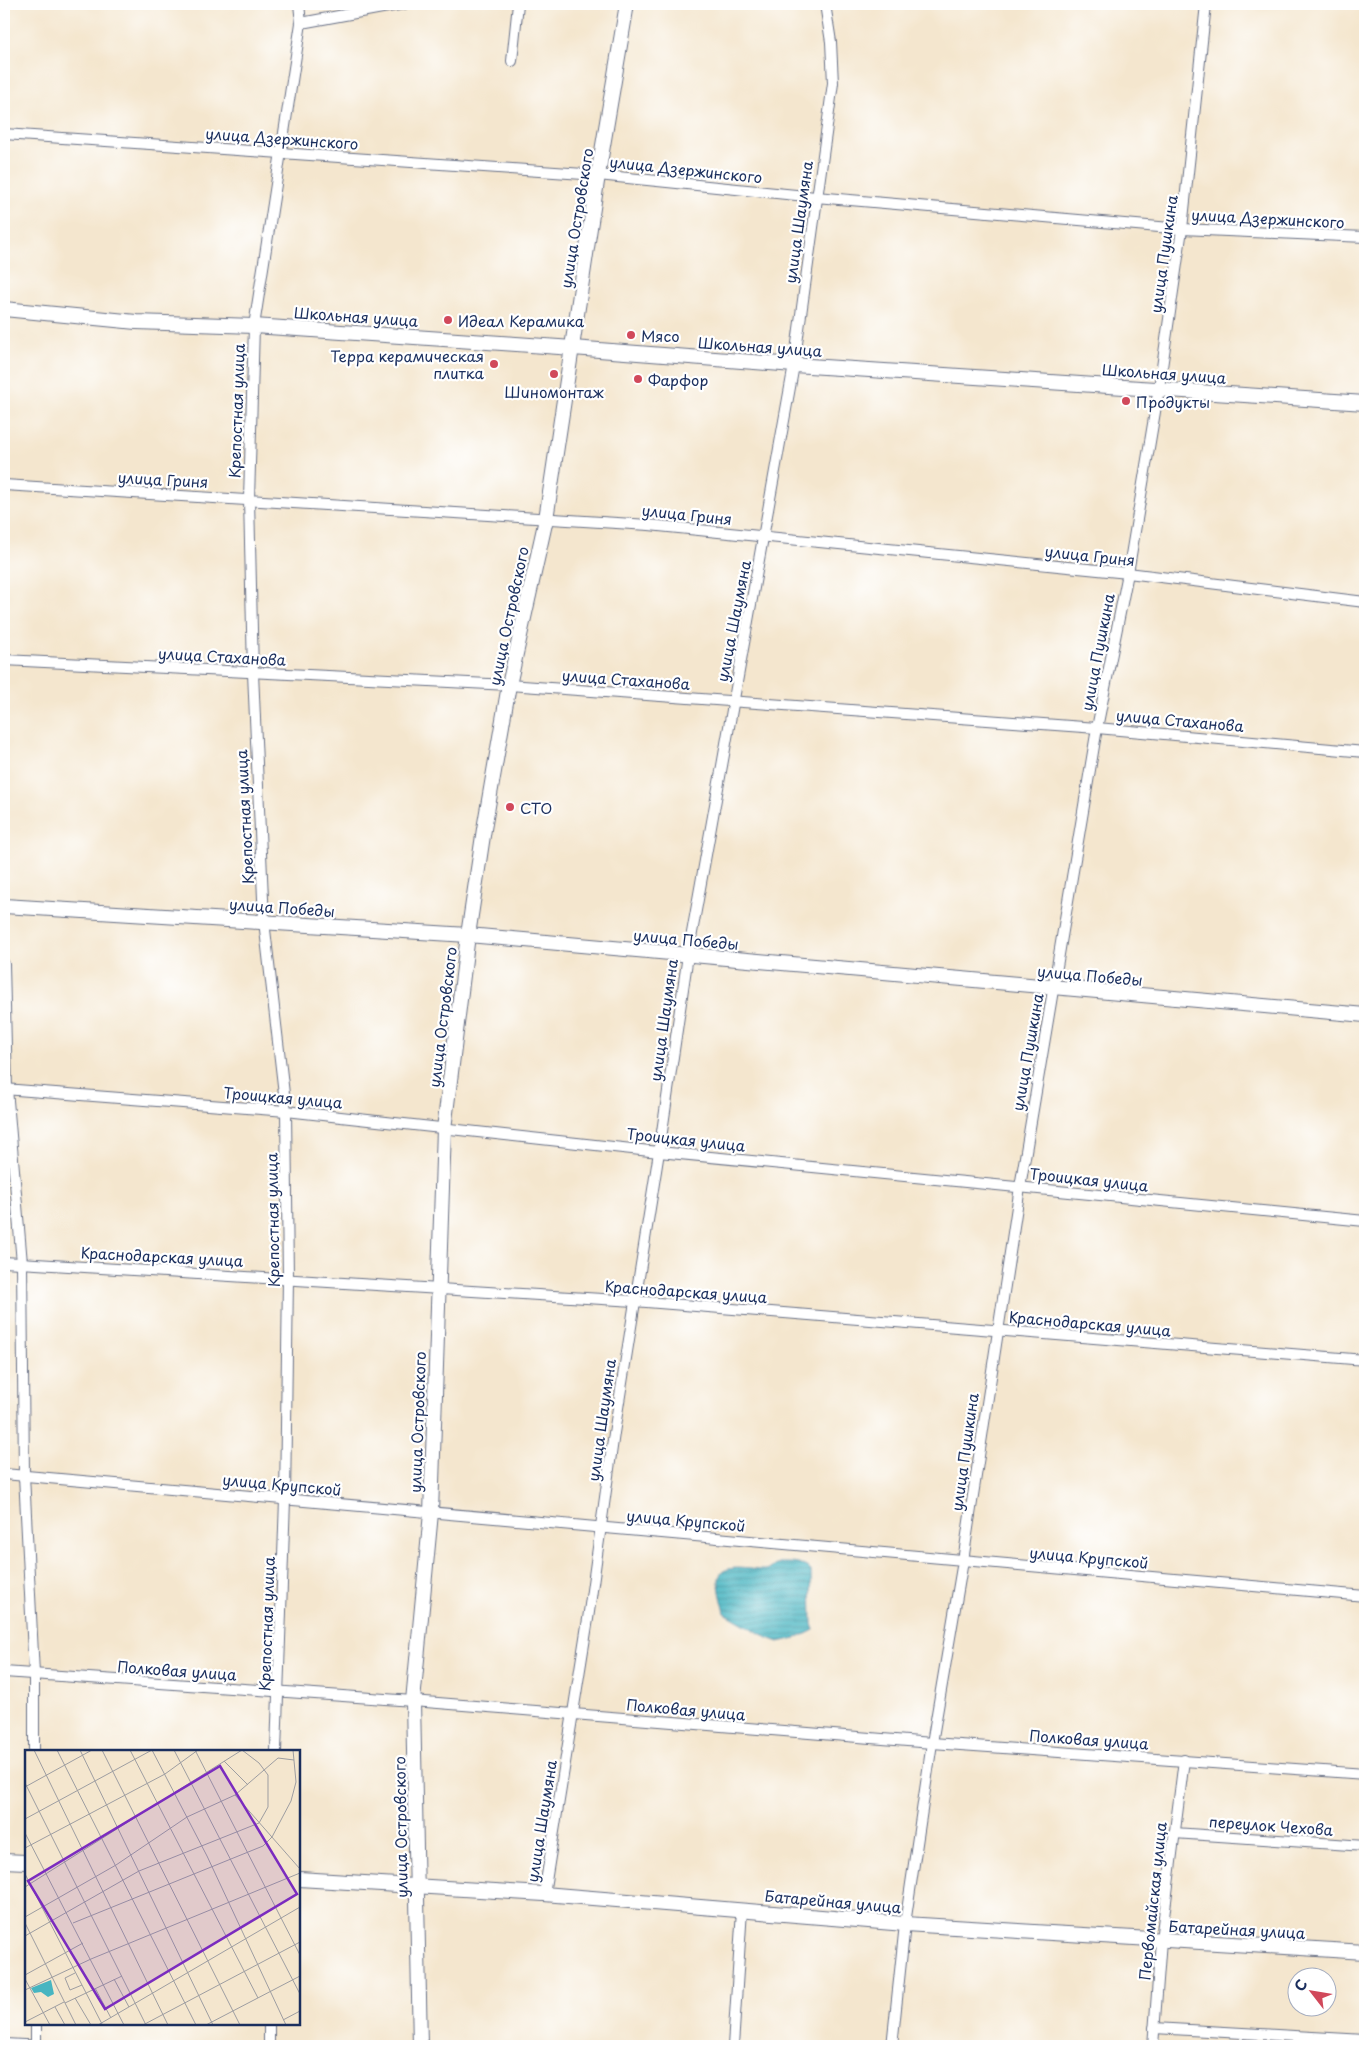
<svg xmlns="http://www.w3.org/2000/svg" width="1369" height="2050" font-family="'Playpen Sans',sans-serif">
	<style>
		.water { fill: url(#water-rules); stroke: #317290 }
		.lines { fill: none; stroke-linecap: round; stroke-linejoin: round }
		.street-casing { stroke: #676f85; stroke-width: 12 }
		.secondary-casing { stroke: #676f85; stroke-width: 16 }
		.street { stroke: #fff; stroke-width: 10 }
		.secondary { stroke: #fff; stroke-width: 14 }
		.poi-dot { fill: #d1495b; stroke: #fff; stroke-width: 2 }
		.labels { text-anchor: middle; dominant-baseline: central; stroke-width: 4.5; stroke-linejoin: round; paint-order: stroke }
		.street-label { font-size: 15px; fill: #1b2f5e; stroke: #fff }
		.poi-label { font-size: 15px; fill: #1b2f5e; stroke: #fff; text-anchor: start }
		.inset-road { fill: none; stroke: #9d9da1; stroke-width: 1 }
		.view { fill: #7b2cbf; fill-opacity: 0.15; stroke: #7b2cbf; stroke-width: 2.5 }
		.inset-edge { fill: none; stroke: #1b2f5e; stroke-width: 2.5 }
	</style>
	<defs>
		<pattern id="water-rules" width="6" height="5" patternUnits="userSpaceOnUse" patternTransform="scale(1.25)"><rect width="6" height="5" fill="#47b5c1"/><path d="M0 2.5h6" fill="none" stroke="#3a94a0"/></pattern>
	</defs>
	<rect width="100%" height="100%" fill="#fff"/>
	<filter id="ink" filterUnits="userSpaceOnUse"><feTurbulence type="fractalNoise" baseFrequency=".02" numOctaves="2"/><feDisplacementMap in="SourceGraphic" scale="10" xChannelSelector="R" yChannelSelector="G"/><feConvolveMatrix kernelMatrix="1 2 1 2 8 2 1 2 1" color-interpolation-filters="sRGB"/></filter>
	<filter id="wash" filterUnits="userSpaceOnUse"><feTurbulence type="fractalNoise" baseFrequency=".0096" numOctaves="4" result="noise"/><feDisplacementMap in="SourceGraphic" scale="20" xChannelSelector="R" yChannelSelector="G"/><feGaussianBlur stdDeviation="1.12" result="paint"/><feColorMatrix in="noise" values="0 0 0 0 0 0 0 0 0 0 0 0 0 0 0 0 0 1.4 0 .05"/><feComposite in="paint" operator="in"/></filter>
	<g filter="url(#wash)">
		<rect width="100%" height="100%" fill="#f4e6ce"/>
		<path class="water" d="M779,1563C790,1563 804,1562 811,1571L812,1624L814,1630L800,1637L779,1642L768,1638L725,1613C723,1603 719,1592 719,1582C717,1560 753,1571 765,1570C770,1569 775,1566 779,1563Z"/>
	</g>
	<g filter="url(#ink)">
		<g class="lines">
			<defs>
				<g id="street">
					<path d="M301,23L404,4"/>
					<path d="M512,61L518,4"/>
					<path d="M4,134L598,175L816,197L1182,229L1365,237"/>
					<path d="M4,485L649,525L1128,573L1365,602"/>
					<path d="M4,660L509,685L1097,728L1365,752"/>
					<path d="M4,964L7,1089L22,1263L24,1475L34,1674V1751"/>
					<path d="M4,1089L286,1111L659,1152L1365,1221"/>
					<path d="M4,1262L634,1301L1365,1360"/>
					<path d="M4,1474L1365,1596"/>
					<path d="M4,1672L413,1701L932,1743L1365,1774"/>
					<path d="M276,1751L285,1500L288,1278L286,1111L264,921L253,673L249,499L254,326L301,23L299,4"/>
					<path d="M1174,1833L1365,1846"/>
					<path d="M544,1894L588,1619L614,1433L659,1152L688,955L794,365L833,83L831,42L825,4"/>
					<path d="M36,2024V2046"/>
					<path d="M269,2024V2046"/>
					<path d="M1154,2028L1365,2040"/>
					<path d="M4,2044L44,2046"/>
					<path d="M733,2046L742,1910"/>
					<path d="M892,2046L905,1924L932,1743L963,1561L1020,1187L1097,728L1128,573L1159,388L1182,229L1206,4"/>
					<path d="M1153,2046L1161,1940L1184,1760"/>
				</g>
				<g id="secondary">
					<path d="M4,309L136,322L254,326L573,348L794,365L1365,403"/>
					<path d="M4,906L468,935L1365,1015"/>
					<path d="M4,1861L26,1862"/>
					<path d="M299,1879L544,1894L905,1924L1365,1952"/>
					<path d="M420,2046L413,1701L431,1513L444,1129L468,935L484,829L509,685L546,519L598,175L627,4"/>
				</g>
			</defs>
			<use href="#street" class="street-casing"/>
			<use href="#secondary" class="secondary-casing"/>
			<use href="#street" class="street"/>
			<use href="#secondary" class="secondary"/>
		</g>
	</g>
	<g class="poi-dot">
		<circle cx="448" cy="320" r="5"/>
		<circle cx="631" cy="335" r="5"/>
		<circle cx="494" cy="364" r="5"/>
		<circle cx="554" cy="374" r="5"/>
		<circle cx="638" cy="379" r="5"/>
		<circle cx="1126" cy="401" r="5"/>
		<circle cx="510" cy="807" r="5"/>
	</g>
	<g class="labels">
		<g class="street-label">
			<text transform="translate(282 138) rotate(4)">улица Дзержинского</text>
			<text transform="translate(686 169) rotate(6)">улица Дзержинского</text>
			<text transform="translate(576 218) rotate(-81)">улица Островского</text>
			<text transform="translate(1268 218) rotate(3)">улица Дзержинского</text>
			<text transform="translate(798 222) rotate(-82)">улица Шаумяна</text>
			<text transform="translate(1163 254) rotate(-82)">улица Пушкина</text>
			<text transform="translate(356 316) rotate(4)">Школьная улица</text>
			<text transform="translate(760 346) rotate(4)">Школьная улица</text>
			<text transform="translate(1164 373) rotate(4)">Школьная улица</text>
			<text transform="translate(236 411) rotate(-88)">Крепостная улица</text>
			<text transform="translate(163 479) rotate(3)">улица Гриня</text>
			<text transform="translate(687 514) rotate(6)">улица Гриня</text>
			<text transform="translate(1090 555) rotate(6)">улица Гриня</text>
			<text transform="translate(508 616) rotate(-78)">улица Островского</text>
			<text transform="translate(733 621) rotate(-79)">улица Шаумяна</text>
			<text transform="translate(1097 652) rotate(-79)">улица Пушкина</text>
			<text transform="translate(222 656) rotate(3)">улица Стаханова</text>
			<text transform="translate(626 679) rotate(4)">улица Стаханова</text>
			<text transform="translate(1180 720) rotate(5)">улица Стаханова</text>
			<text transform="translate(244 817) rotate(-93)">Крепостная улица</text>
			<text transform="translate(282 907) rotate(4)">улица Победы</text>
			<text transform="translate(686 939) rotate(5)">улица Победы</text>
			<text transform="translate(1090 975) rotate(5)">улица Победы</text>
			<text transform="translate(442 1017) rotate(-83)">улица Островского</text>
			<text transform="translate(663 1020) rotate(-82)">улица Шаумяна</text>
			<text transform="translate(1027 1052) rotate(-80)">улица Пушкина</text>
			<text transform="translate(283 1097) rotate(5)">Троицкая улица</text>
			<text transform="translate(686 1139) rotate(6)">Троицкая улица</text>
			<text transform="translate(1089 1179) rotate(6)">Троицкая улица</text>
			<text transform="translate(272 1220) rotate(-91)">Крепостная улица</text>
			<text transform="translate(162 1256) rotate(3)">Краснодарская улица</text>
			<text transform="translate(686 1291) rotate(4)">Краснодарская улица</text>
			<text transform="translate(1090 1323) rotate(5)">Краснодарская улица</text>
			<text transform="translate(601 1420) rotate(-82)">улица Шаумяна</text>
			<text transform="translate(417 1422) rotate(-88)">улица Островского</text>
			<text transform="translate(964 1452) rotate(-82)">улица Пушкина</text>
			<text transform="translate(282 1484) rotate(5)">улица Крупской</text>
			<text transform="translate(686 1520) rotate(5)">улица Крупской</text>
			<text transform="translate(1089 1557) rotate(5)">улица Крупской</text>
			<text transform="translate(266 1624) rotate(-88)">Крепостная улица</text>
			<text transform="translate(177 1670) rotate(4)">Полковая улица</text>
			<text transform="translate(686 1709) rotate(5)">Полковая улица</text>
			<text transform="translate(1089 1739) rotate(4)">Полковая улица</text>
			<text transform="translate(541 1821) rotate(-81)">улица Шаумяна</text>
			<text transform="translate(1271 1825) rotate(4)">переулок Чехова</text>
			<text transform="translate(400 1827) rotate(-91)">улица Островского</text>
			<text transform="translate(833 1901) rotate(5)">Батарейная улица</text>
			<text transform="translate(1152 1901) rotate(-84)">Первомайская улица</text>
			<text transform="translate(1237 1929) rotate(3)">Батарейная улица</text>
		</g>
		<g class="poi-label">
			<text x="458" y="320">Идеал Керамика</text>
			<text x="641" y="335">Мясо</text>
			<text x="484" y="355" text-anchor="end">Терра керамическая<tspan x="484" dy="17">плитка</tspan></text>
			<text x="648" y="379">Фарфор</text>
			<text x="554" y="391" text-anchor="middle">Шиномонтаж</text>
			<text x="1136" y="401">Продукты</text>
			<text x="520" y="807">СТО</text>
		</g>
	</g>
	<g transform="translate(25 1750)">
		<rect width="275" height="275" fill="#f4e6ce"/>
		<path d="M26,230L29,244L23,247L16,242L9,243L6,238Z" fill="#47b5c1"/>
		<path class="inset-road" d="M9,0L143,275M32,0L171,275M55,0L188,275M77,0L215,275M105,0L233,248M127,0L182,106L261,275M149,0L275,244M170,0L275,205M199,11L223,35M0,33L121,275M0,37L67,0M210,45L275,119M0,69L127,0M0,83L99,275M0,98L140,24L173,0M0,124L77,274M0,137L217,0M0,167L91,115L162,67L210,45L253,8L269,10M0,173L51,275M48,173L238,96L247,87L266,51L271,32L268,0M0,186L114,121L234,73L243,57V25L234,13L217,0M50,223L40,228L45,240L57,235M0,225L58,193M0,229L25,275M89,229L104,257M70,238L86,268M0,240L66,209L275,123M50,248L66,275M40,253L97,226M30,257L40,275M258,270L275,261M0,272L39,252M73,275L275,157M118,275L275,192M181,275L275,226"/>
		<path class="view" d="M195,16L272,144L80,259L3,131Z"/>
		<rect width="275" height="275" class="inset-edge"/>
	</g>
	<rect width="1369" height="2050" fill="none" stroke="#fff" stroke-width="20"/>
	<g transform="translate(1312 1992) rotate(301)"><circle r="24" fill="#ffffff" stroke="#a4acbf"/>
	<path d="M0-4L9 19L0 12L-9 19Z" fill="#d1495b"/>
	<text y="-8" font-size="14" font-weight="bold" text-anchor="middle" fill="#1b2f5e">С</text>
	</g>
</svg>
